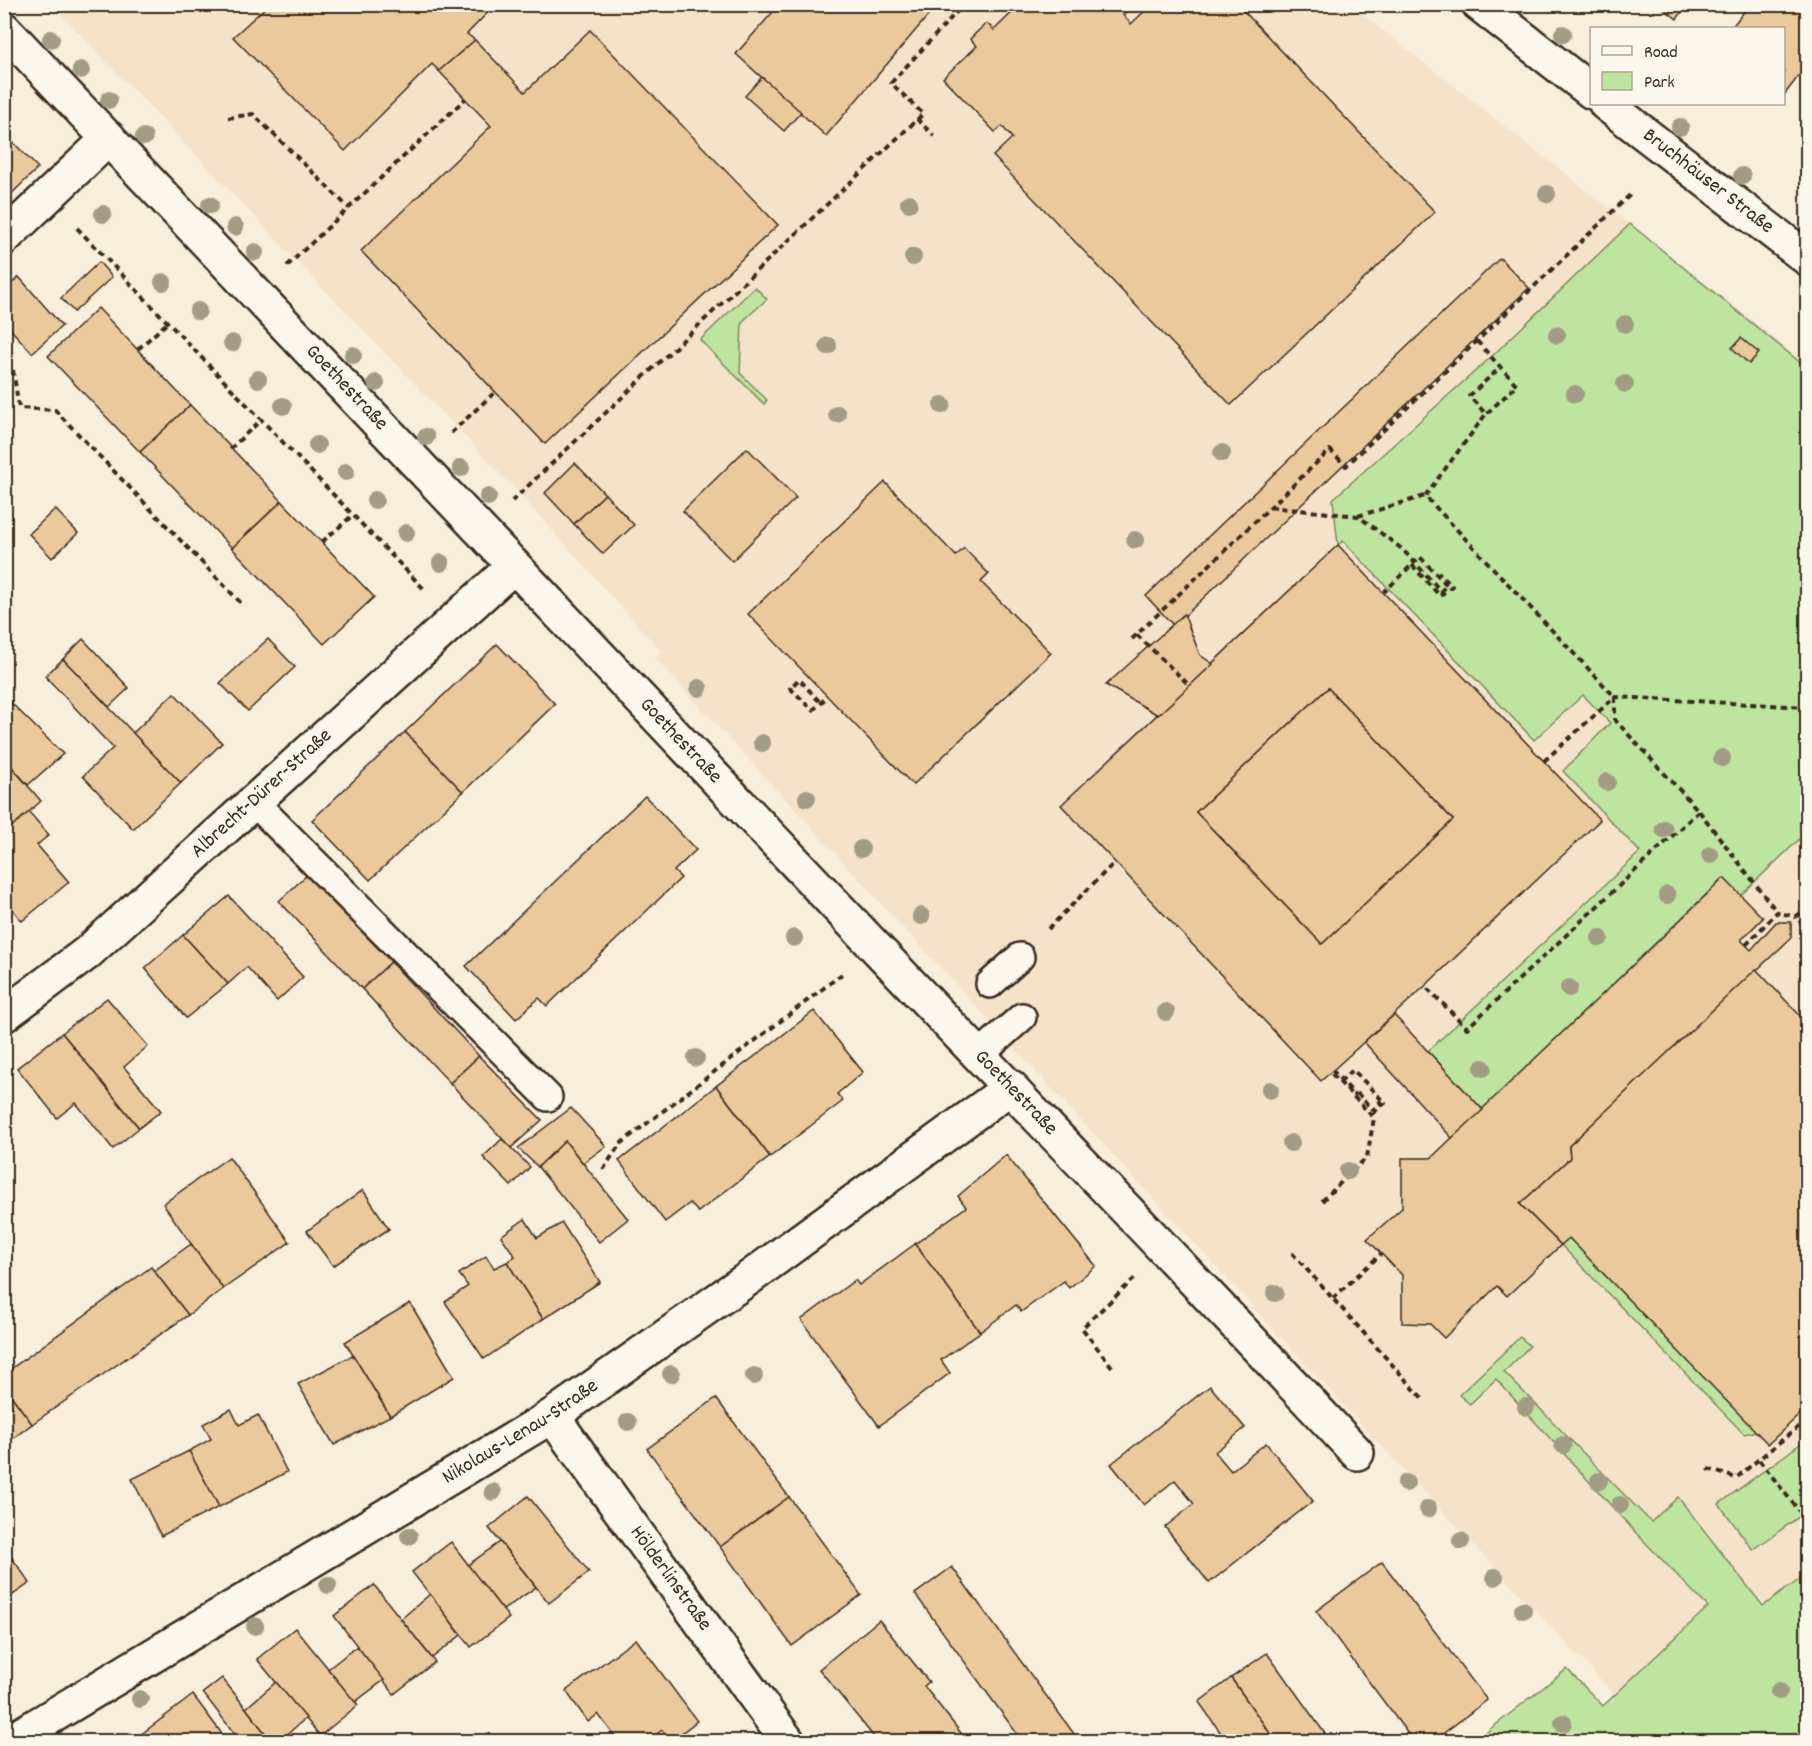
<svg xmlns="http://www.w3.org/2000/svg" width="1812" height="1746" font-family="Dekko,sans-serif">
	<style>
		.built { fill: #f4e3c9 }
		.green { fill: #bee5a0; stroke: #7c885f; stroke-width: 1.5 }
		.building { fill: #eaca9c; stroke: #3b2a1e; stroke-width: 1.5; fill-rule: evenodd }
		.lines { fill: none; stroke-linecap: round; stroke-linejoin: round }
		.lane-casing { stroke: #3b2a1e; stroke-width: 32 }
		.street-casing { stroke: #3b2a1e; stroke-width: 38 }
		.secondary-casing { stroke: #3b2a1e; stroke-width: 38 }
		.path { stroke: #3b2a1e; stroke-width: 4; stroke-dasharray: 6 4.5; stroke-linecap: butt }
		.lane { stroke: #fbf7ec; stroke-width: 27 }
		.street { stroke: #fbf7ec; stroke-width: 33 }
		.secondary { stroke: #fbf7ec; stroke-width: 33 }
		.tree { fill: #a29c85 }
		.labels { text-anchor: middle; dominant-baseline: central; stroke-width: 5; stroke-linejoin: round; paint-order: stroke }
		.street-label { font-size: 21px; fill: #3b2a1e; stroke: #fbf7ec }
	</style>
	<rect width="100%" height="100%" fill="#f8eedc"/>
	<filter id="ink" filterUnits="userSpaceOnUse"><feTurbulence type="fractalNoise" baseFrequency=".0167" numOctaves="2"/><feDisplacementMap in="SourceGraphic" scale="12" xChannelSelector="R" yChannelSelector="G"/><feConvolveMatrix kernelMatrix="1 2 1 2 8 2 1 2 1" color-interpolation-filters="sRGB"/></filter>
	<g filter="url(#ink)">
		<path class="built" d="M52,5H1351L1807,364V1574L1629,1710L1393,1459L655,658L661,651L514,488Z"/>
		<g class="green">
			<path d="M1630,224L1807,368V832L1740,896L1723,878L1483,1110L1428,1051L1640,852L1563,771L1610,723L1583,695L1534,740L1343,541L1338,545L1333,499L1491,357Z"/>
			<path d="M755,287L767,299L742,322L740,373L767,400L764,404L700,340Z"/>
			<path d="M1569,1238L1756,1431L1744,1434L1561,1245Z"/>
			<path d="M1520,1337L1530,1346L1504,1372L1651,1522L1678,1497L1763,1606L1807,1574V1741H1475L1567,1669L1603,1706L1708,1607L1637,1534L1496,1379L1470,1404L1459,1395Z"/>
			<path d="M1807,1439V1511L1753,1550L1719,1504Z"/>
		</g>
		<g class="building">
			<path d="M269,4H496L467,34L475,40L439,71L432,64L345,151L233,37Z"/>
			<path d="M780,4H938L826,136L736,54Z"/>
			<path d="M1021,4H1123L1128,10L1123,15L1131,24L1152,4H1237L1435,212L1231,405L993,156L1012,138L1002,126L995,132L943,78L977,46L970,39L978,31L987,23L994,30Z"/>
			<path d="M1658,4H1688L1677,19Z"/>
			<path d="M1750,4H1795L1808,14V64L1784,95V28H1731Z"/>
			<path d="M590,30L778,225L545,444L361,251L491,126L439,71L475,40L525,92Z"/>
			<path d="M762,77L801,112L784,131L745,96Z"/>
			<path d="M11,140L38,168L4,201V146Z"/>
			<path d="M1500,258L1529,288L1174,626L1146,596Z"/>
			<path d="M99,262L112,277L74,312L61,298Z"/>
			<path d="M19,277L62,326L32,353L4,322V290Z"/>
			<path d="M98,308L190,405L140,452L48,356Z"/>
			<path d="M1741,338L1759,353L1749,364L1732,348Z"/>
			<path d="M190,405L282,501L232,548L140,452Z"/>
			<path d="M747,448L796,498L732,561L683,511Z"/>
			<path d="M575,463L605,494L574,524L545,493Z"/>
			<path d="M885,482L956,556L964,548L989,574L981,582L1051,653L913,785L748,614Z"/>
			<path d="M605,494L634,525L603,554L574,524Z"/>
			<path d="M282,501L374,597L324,644L232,548Z"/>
			<path d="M55,509L78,533L52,558L29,534Z"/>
			<path d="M1338,545L1600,820L1422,989L1321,1081L1061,805ZM1328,688L1453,820L1322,944L1196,812Z"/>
			<path d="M1184,614L1200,655L1213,664L1158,715L1106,685Z"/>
			<path d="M83,639L129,688L109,707L63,659Z"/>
			<path d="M268,639L295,667L248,711L220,683Z"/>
			<path d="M497,644L555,704L463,792L405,732Z"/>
			<path d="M63,659L181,783L133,829L83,776L113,748L45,676Z"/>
			<path d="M1328,688L1453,820L1322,944L1196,812Z"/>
			<path d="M174,693L222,743L181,783L133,733Z"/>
			<path d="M4,696L63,754L28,785L4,758Z"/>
			<path d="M405,732L463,792L370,880L312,820Z"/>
			<path d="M4,758L41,801L10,829L4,822Z"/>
			<path d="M645,796L696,850L674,871L681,878L547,1006L539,998L516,1019L466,966Z"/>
			<path d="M29,812L49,835L37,845L69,882L22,921L4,900V833Z"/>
			<path d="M308,874L391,962L362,989L279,901Z"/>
			<path d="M1724,878L1763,918L1741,940L1751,950L1776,922H1791V938L1569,1146L1570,1158L1520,1204L1561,1245L1507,1296L1497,1286L1444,1338L1430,1324L1402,1323V1275L1367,1239L1402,1208V1158H1431Z"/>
			<path d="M229,896L303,977L277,1001L247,967L228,984L183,935Z"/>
			<path d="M183,935L228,984L186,1018L145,968Z"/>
			<path d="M391,962L479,1056L450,1083L362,989Z"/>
			<path d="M1756,969L1808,1024V1407L1768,1444L1569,1238L1561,1245L1520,1204L1570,1158L1569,1146Z"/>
			<path d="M107,998L148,1046L124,1067L161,1111L139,1128L62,1033Z"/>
			<path d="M814,1011L863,1072L837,1094L843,1101L770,1157L716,1086Z"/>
			<path d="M1394,1015L1483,1110L1452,1138L1364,1042Z"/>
			<path d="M62,1033L139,1128L113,1149L76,1103L57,1118L17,1068Z"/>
			<path d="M479,1056L542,1120L511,1148L450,1083Z"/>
			<path d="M716,1086L770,1157L698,1212L690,1203L665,1222L619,1161Z"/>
			<path d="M571,1108L606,1146L583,1163L565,1141L538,1167L518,1148Z"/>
			<path d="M502,1139L530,1167L511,1186L483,1157Z"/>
			<path d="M565,1141L628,1219L599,1242L538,1167Z"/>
			<path d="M1006,1155L1096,1266L1069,1288L1064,1281L1021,1312L1016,1305L980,1332L915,1244L966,1207L958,1196Z"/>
			<path d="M229,1157L290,1242L223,1289L163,1204Z"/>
			<path d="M363,1190L389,1229L333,1266L307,1231Z"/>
			<path d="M525,1219L537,1238L562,1223L600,1282L543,1319L507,1262L515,1256L501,1236Z"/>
			<path d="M191,1244L223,1289L188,1315L154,1271Z"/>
			<path d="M915,1244L980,1332L941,1360L950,1373L879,1426L801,1320L855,1280L859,1285Z"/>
			<path d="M486,1256L494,1268L507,1262L543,1319L484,1359L445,1302L468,1286L459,1274Z"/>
			<path d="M151,1267L188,1315L32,1424L4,1386V1374Z"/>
			<path d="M410,1303L454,1377L390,1416L345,1342Z"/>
			<path d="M353,1355L390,1416L334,1445L298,1384Z"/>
			<path d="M4,1386L32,1424L4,1445Z"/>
			<path d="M1210,1386L1245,1428L1215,1452L1231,1471L1266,1443L1313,1501L1209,1583L1165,1527L1194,1504L1175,1480L1144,1505L1111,1464Z"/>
			<path d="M716,1398L789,1497L720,1547L647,1449Z"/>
			<path d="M231,1409L239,1425L258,1415L287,1472L219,1507L189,1451L211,1439L203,1424Z"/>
			<path d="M189,1451L219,1507L161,1536L132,1479Z"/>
			<path d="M528,1496L589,1572L549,1603L489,1528Z"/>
			<path d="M789,1497L861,1595L792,1646L720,1547Z"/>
			<path d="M451,1542L509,1618L471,1647L412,1572Z"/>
			<path d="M500,1542L536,1587L503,1610L468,1565Z"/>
			<path d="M4,1547L30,1583L4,1601Z"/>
			<path d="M1382,1562L1487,1700L1432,1742H1414L1316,1611Z"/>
			<path d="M952,1567L1080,1742H1023L915,1594Z"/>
			<path d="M374,1585L435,1662L394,1694L334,1616Z"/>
			<path d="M430,1594L461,1635L432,1658L401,1619Z"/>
			<path d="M879,1620L929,1682L924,1686L968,1742H878L819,1669Z"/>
			<path d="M295,1628L358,1705L320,1736L257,1659Z"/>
			<path d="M636,1639L697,1721L671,1741L662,1730L647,1742H619L598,1714L588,1722L566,1691Z"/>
			<path d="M357,1646L384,1680L355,1702L328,1669Z"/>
			<path d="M1267,1653L1331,1742H1276L1231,1678Z"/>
			<path d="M222,1678L246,1708L272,1742H241L203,1693Z"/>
			<path d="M1231,1678L1276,1742H1227L1199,1702Z"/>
			<path d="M276,1682L306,1718L278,1742H272L246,1708Z"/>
			<path d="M193,1695L228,1742H131Z"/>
		</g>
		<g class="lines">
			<defs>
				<g id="lane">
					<path d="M254,802L548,1097"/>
					<path d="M990,984L1020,957"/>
					<path d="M979,1055L1022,1017"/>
				</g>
				<g id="street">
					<path id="s1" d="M4,29C298,335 588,646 881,953C1040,1120 1200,1285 1357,1453"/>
					<path d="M4,238L109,138"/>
					<path id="s2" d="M4,1015L87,953L514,566"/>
					<path id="s3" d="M552,1416L788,1742"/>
					<path id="s4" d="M9,1742L552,1416L749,1278L1011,1087"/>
				</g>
				<g id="secondary">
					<path d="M1479,4L1592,92"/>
					<path id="s5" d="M1606,104L1808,259"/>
				</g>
			</defs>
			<use href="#lane" class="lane-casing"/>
			<use href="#street" class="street-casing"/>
			<use href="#secondary" class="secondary-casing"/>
			<g class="path">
				<path d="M228,118L253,114L349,208"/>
				<path d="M917,119L934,136"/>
				<path d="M77,228L425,590"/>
				<path d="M287,266L465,99"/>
				<path d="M1477,341C1490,356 1503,370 1517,385L1486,414L1469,396L1501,367"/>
				<path d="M138,349L168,322"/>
				<path d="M13,370L19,408L55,410L241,603"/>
				<path d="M451,433L495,392"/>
				<path d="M230,449L262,419"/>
				<path d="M1425,496L1486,414"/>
				<path d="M512,501L923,114L891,83L964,4"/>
				<path d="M1270,507L1358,516L1402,549L1441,591L1447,585L1420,557L1384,592"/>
				<path d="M1358,516L1425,496L1615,697V720L1699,811L1467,1028L1425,986"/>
				<path d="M322,542L353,515"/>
				<path d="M1412,565L1440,596L1452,586L1438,572"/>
				<path d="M1137,635L1189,685"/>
				<path d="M1132,639L1330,450L1346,466L1632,193"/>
				<path d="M819,701L799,679L790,688L813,710L827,697"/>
				<path d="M1544,761L1615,697L1808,707"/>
				<path d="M1699,811L1777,912"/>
				<path d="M1808,906L1796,917L1808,930"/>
				<path d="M1048,929L1115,862"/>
				<path d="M1746,945L1777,912L1796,917"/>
				<path d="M1332,1070L1356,1096"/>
				<path d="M1340,1082L1353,1070L1385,1103L1373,1113L1370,1110"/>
				<path d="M1357,1093L1373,1110L1381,1103L1379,1100"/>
				<path d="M603,1170L620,1144L842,974"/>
				<path d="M1322,1201L1367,1157L1374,1118L1330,1072"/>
				<path d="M1292,1253L1423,1399"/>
				<path d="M1333,1298L1381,1254"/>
				<path d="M1112,1367L1082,1328L1135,1278"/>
				<path d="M1759,1460L1808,1522"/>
				<path d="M1708,1469L1736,1478L1808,1419"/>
			</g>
			<use href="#lane" class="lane"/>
			<use href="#street" class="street"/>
			<use href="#secondary" class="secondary"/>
		</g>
		<g class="tree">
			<circle cx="1563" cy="34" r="9"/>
			<circle cx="51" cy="39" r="9"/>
			<circle cx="81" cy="70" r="9"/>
			<circle cx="109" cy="100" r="9"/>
			<circle cx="1680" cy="127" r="9"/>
			<circle cx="144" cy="137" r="9"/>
			<circle cx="1742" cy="176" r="9"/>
			<circle cx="1547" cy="194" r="9"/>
			<circle cx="909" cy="203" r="9"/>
			<circle cx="210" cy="205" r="9"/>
			<circle cx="103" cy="214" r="9"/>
			<circle cx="235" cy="227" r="9"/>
			<circle cx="255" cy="252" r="9"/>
			<circle cx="913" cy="257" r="9"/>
			<circle cx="163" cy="282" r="9"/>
			<circle cx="198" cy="311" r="9"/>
			<circle cx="1625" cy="324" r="9"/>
			<circle cx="1557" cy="335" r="9"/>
			<circle cx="232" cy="343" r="9"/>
			<circle cx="828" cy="346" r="9"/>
			<circle cx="353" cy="355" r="9"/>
			<circle cx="258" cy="379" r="9"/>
			<circle cx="376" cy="383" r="9"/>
			<circle cx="1625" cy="384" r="9"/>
			<circle cx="1575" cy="394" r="9"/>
			<circle cx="942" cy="405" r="9"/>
			<circle cx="283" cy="406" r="9"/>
			<circle cx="837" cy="414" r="9"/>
			<circle cx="426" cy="437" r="9"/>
			<circle cx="317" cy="445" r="9"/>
			<circle cx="1222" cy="453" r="9"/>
			<circle cx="461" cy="468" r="9"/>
			<circle cx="346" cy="472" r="9"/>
			<circle cx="488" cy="497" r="9"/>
			<circle cx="375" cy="500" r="9"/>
			<circle cx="406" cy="533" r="9"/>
			<circle cx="1135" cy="540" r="9"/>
			<circle cx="441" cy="563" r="9"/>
			<circle cx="699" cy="688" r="9"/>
			<circle cx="762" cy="743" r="9"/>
			<circle cx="1722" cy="758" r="9"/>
			<circle cx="1607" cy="782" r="9"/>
			<circle cx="807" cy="798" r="9"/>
			<circle cx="1664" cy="829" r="9"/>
			<circle cx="861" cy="849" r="9"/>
			<circle cx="1710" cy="855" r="9"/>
			<circle cx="1667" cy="895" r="9"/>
			<circle cx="921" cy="916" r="9"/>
			<circle cx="794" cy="938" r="9"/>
			<circle cx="1600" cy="938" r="9"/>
			<circle cx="1569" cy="988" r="9"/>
			<circle cx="1166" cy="1012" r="9"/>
			<circle cx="696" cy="1058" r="9"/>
			<circle cx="1483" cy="1068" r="9"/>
			<circle cx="1270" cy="1090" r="9"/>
			<circle cx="1291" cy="1143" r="9"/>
			<circle cx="1348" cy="1171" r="9"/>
			<circle cx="1275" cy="1293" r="9"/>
			<circle cx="671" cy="1374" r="9"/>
			<circle cx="754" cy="1376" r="9"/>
			<circle cx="1526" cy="1407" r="9"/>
			<circle cx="628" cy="1422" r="9"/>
			<circle cx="1563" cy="1445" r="9"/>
			<circle cx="1599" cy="1481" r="9"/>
			<circle cx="1406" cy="1483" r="9"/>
			<circle cx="493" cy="1492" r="9"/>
			<circle cx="1620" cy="1505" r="9"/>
			<circle cx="1428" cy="1509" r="9"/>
			<circle cx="409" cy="1536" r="9"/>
			<circle cx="1461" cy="1541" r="9"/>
			<circle cx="1495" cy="1577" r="9"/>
			<circle cx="328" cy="1585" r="9"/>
			<circle cx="1523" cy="1610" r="9"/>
			<circle cx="255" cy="1626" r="9"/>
			<circle cx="1779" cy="1691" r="9"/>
			<circle cx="140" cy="1699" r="9"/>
			<circle cx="1563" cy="1723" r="9"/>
		</g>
	</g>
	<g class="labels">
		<g class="street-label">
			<text stroke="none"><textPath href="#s5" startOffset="128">Bruchhäuser Straße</textPath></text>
			<text stroke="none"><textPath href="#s1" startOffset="496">Goethestraße</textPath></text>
			<text stroke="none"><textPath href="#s1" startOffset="982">Goethestraße</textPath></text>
			<text stroke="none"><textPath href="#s2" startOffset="340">Albrecht-Dürer-Straße</textPath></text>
			<text stroke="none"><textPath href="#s1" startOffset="1468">Goethestraße</textPath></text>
			<text stroke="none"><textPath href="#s4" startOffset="598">Nikolaus-Lenau-Straße</textPath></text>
			<text stroke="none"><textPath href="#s3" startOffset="201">Hölderlinstraße</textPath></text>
		</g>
	</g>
	<rect width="1812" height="1746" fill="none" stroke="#fbf7ec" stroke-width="24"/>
	<rect x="12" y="12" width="1788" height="1722" fill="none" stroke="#3b2a1e" stroke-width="2" filter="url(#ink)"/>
	<rect x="1590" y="27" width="195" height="78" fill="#fbf7ec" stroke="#aea59a" stroke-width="1.5"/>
	<rect x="1602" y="46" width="30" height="9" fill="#fbf7ec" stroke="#aea59a" stroke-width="1.5"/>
	<text x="1644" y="57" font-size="18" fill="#3b2a1e">Road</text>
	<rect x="1602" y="72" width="30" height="18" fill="#bee5a0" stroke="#aea59a" stroke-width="1.5"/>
	<text x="1644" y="87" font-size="18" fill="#3b2a1e">Park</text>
</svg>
